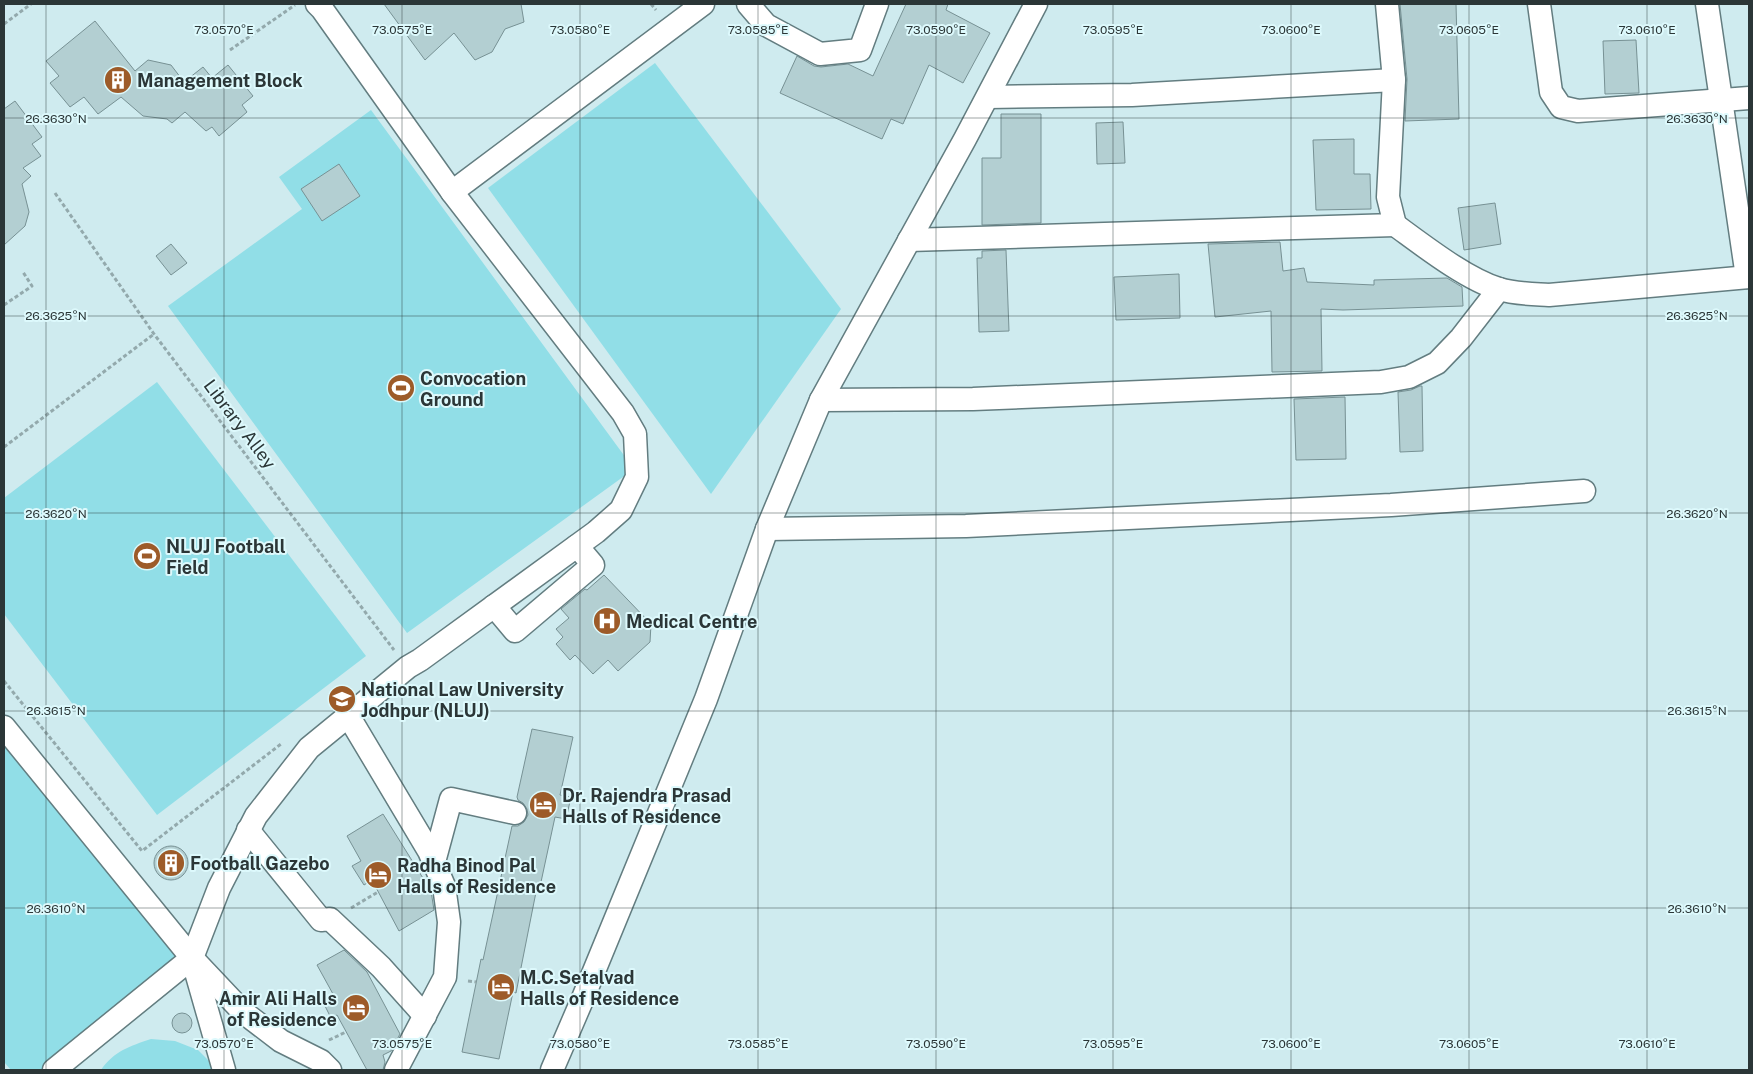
<svg xmlns="http://www.w3.org/2000/svg" width="1753" height="1074" font-family="'Public Sans',sans-serif">
	<style>
		.green { fill: #91dee7 }
		.building { fill: #b3cfd2; stroke: #779194 }
		.lines { fill: none; stroke-linecap: round; stroke-linejoin: round }
		.street-casing { stroke: #637d80; stroke-width: 25 }
		.path { stroke: #93a9ac; stroke-width: 3; stroke-dasharray: 4 2.5; stroke-linecap: butt }
		.street { stroke: #fff; stroke-width: 22 }
		.ticks { fill: none; stroke: #2b3637; stroke-width: 1; stroke-opacity: 0.45 }
		.labels { text-anchor: middle; dominant-baseline: central; stroke-width: 4; stroke-linejoin: round; paint-order: stroke }
		.poi-label { font-size: 18px; font-weight: bold; fill: #2b3637; stroke: #ddf9fc; text-anchor: start }
		.street-label { font-size: 18px; fill: #2b3637; stroke: #ddf9fc }
		.ticks-label { font-size: 12px; text-anchor: middle; fill: #2b3637; stroke: #ddf9fc; stroke-width: 4; stroke-linejoin: round; paint-order: stroke }
	</style>
	<rect width="100%" height="100%" fill="#cfebef"/>
	<g class="green">
		<path d="M655,63L841,309L711,494L488,188Z"/>
		<path d="M371,110L634,469L407,633L168,306L302,209L279,177Z"/>
		<path d="M157,382L366,656L157,815L4,614V498Z"/>
		<path d="M4,729L192,958L54,1070H11L4,1062Z"/>
		<path d="M151,1039L175,1041L198,1050L218,1070H101C114,1051 130,1046 151,1039Z"/>
	</g>
	<g class="building">
		<path d="M384,4H521L524,22L505,29L492,52L475,60L454,33L425,60Z"/>
		<path d="M906,4H948L946,10L990,33L963,83L929,65L903,124L891,119L882,139L780,93L797,56L814,66L821,67L848,64L873,76Z"/>
		<path d="M1400,4H1456L1459,119L1405,121L1407,79Z"/>
		<path d="M95,21L135,71L148,60L171,65L184,82L203,67L212,78L228,65L253,96L242,105L247,112L219,136L212,127L206,131L185,112L172,123L167,119L143,116L121,97L98,114L84,97L70,107L50,83L59,76L46,61Z"/>
		<path d="M1636,40L1639,93L1605,94L1603,41Z"/>
		<path d="M15,101L42,137L32,144L41,156L23,168L31,176L22,184L29,212L25,226L4,245V109Z"/>
		<path d="M1001,114H1041V223L982,225V158H1001Z"/>
		<path d="M1123,122L1125,163L1097,164L1096,123Z"/>
		<path d="M1354,139V174H1370L1371,209L1316,210L1313,140Z"/>
		<path d="M339,164L360,196L322,221L301,189Z"/>
		<path d="M1495,203L1501,244L1464,250L1458,208Z"/>
		<path d="M1280,242L1283,271L1304,268L1307,282L1374,285V280L1447,278L1462,287L1463,306L1343,310L1321,309L1322,371L1272,372L1271,311L1215,317L1208,244Z"/>
		<path d="M171,244L187,263L171,275L156,256Z"/>
		<path d="M1006,250L1009,331L979,332L977,258H982V251Z"/>
		<path d="M1179,274L1180,318L1116,320L1114,277Z"/>
		<path d="M1420,386H1422L1423,451L1400,452L1398,392L1411,390Z"/>
		<path d="M1345,397L1346,459L1296,460L1294,399Z"/>
		<path d="M604,575L651,624L650,642L618,671L608,660L593,674L575,655L570,660L556,644L563,637L556,629L569,618L561,609L585,589L587,590Z"/>
		<path d="M532,729L573,737L560,795L571,797L566,819L555,817L541,882H538L516,993L513,992L499,1059L462,1052L481,959L483,960L512,826H518L524,822L528,815L527,809L523,803L518,800L517,797Z"/>
		<path d="M383,814L431,891L434,910L399,931L372,880L364,885L352,866L361,861L347,836Z"/>
		<circle cx="171" cy="863" r="17"/>
		<path d="M344,950L367,972L400,1034L391,1051L383,1055L385,1062L383,1070H367L337,1015L331,1018L322,1000L333,994L317,965Z"/>
		<circle cx="182" cy="1023" r="10"/>
	</g>
	<g class="lines">
		<defs>
			<g id="street">
				<path d="M748,4L766,25L820,54L860,50L877,4"/>
				<path d="M1539,4L1551,92L1561,107L1578,111L1749,98"/>
				<path d="M1707,4L1747,277"/>
				<path d="M988,97L1132,95L1394,80"/>
				<path d="M452,192L703,4"/>
				<path d="M1395,225C1424,246 1466,279 1499,289C1515,294 1533,294 1549,295L1749,277"/>
				<path d="M909,240L1395,225L1388,197L1394,80L1387,4"/>
				<path d="M821,400L973,399L1381,382L1409,377L1437,363L1461,338L1499,289"/>
				<path d="M767,529L966,526L1391,505L1584,491"/>
				<path d="M494,606L515,631L593,565L577,546"/>
				<path d="M349,717L429,851L444,886L449,922L445,977L396,1070"/>
				<path d="M4,727L192,958L243,1012L281,1041L321,1061L330,1070"/>
				<path d="M248,830L321,920L330,919L381,967L425,1016"/>
				<path d="M434,862L451,799L515,813"/>
				<path d="M54,1070L192,958"/>
				<path d="M224,1070L192,958L219,888L256,816L309,748L408,667L420,660L596,532L621,510L637,477L635,434L623,413L452,192L322,9L317,4"/>
				<path d="M552,1070L583,998L706,699L767,529L821,400L965,139L1036,4"/>
			</g>
		</defs>
		<use href="#street" class="street-casing"/>
		<g class="path">
			<path d="M651,4L656,10"/>
			<path d="M4,24L31,4"/>
			<path d="M230,50L295,5"/>
			<path d="M55,193L154,334L394,650"/>
			<path d="M4,305L32,286L23,272"/>
			<path d="M4,447L154,334"/>
			<path d="M4,681L142,851L281,744"/>
			<path d="M351,908L378,892"/>
			<path d="M468,981L476,982"/>
			<path d="M329,1040L346,1032"/>
		</g>
		<use href="#street" class="street"/>
	</g>
	<path class="ticks" d="M46,4V1070M224,4V1070M402,4V1070M580,4V1070M758,4V1070M936,4V1070M1113,4V1070M1291,4V1070M1469,4V1070M1647,4V1070M4,118H1749M4,316H1749M4,513H1749M4,711H1749M4,908H1749"/>
	<defs>
		<symbol id="building-disc" viewBox="-11 -11 22 22"><circle r="9.5" fill="#9d5b29" stroke="#ddf9fc"/><path d="M-4-6H4V6H1V3H-1V6H-4ZM-2.5-4.3h1.7v1.8h-1.7ZM.8-4.3h1.7v1.8H.8ZM-2.5-1h1.7V.8h-1.7ZM.8-1h1.7V.8H.8Z" fill="#fff"/></symbol>
		<symbol id="stadium-disc" viewBox="-11 -11 22 22"><circle r="9.5" fill="#9d5b29" stroke="#ddf9fc"/><path d="M0-5a6.5 5 0 1 0 0 10a6.5 5 0 1 0 0-10ZM-3.5-1.8h7v3.6h-7Z" fill="#fff"/></symbol>
		<symbol id="hospital-disc" viewBox="-11 -11 22 22"><circle r="9.5" fill="#9d5b29" stroke="#ddf9fc"/><path d="M-5-5h3v3.5h4V-5h3V5h-3V1.5h-4V5h-3Z" fill="#fff"/></symbol>
		<symbol id="university-disc" viewBox="-11 -11 22 22"><circle r="9.5" fill="#9d5b29" stroke="#ddf9fc"/><path d="M0-5L7-2L0 1L-7-2ZM-4 1L0 2.5L4 1V4Q0 6-4 4Z" fill="#fff"/></symbol>
		<symbol id="hotel-disc" viewBox="-11 -11 22 22"><circle r="9.5" fill="#9d5b29" stroke="#ddf9fc"/><path d="M-6-4.5h1.5V1H6V5H4.5V3h-9V5H-6ZM-4 0a1.8 1.8 0 1 1 3.6 0ZM.5 0V-2.5h3Q6-2.5 6 0Z" fill="#fff"/></symbol>
	</defs>
	<g fill-rule="evenodd">
		<use href="#building-disc" x="102" y="64" width="32" height="32"/>
		<use href="#stadium-disc" x="385" y="372" width="32" height="32"/>
		<use href="#stadium-disc" x="131" y="540" width="32" height="32"/>
		<use href="#hospital-disc" x="591" y="605" width="32" height="32"/>
		<use href="#university-disc" x="326" y="683" width="32" height="32"/>
		<use href="#hotel-disc" x="527" y="789" width="32" height="32"/>
		<use href="#building-disc" x="155" y="847" width="32" height="32"/>
		<use href="#hotel-disc" x="362" y="859" width="32" height="32"/>
		<use href="#hotel-disc" x="485" y="971" width="32" height="32"/>
		<use href="#hotel-disc" x="340" y="992" width="32" height="32"/>
	</g>
	<g class="labels">
		<g class="poi-label">
			<text x="137" y="80">Management Block</text>
			<text x="420" y="378">Convocation<tspan x="420" dy="21">Ground</tspan></text>
			<text x="166" y="546">NLUJ Football<tspan x="166" dy="21">Field</tspan></text>
			<text x="626" y="621">Medical Centre</text>
			<text x="361" y="689">National Law University<tspan x="361" dy="21">Jodhpur (NLUJ)</tspan></text>
			<text x="562" y="795">Dr. Rajendra Prasad<tspan x="562" dy="21">Halls of Residence</tspan></text>
			<text x="190" y="863">Football Gazebo</text>
			<text x="397" y="865">Radha Binod Pal<tspan x="397" dy="21">Halls of Residence</tspan></text>
			<text x="520" y="977">M.C.Setalvad<tspan x="520" dy="21">Halls of Residence</tspan></text>
			<text x="337" y="998" text-anchor="end">Amir Ali Halls<tspan x="337" dy="21">of Residence</tspan></text>
		</g>
		<g class="street-label">
			<text transform="translate(240 424) rotate(53)">Library Alley</text>
		</g>
	</g>
	<g class="ticks-label">
		<text x="224" y="34">73.0570°E</text>
		<text x="402" y="34">73.0575°E</text>
		<text x="580" y="34">73.0580°E</text>
		<text x="758" y="34">73.0585°E</text>
		<text x="936" y="34">73.0590°E</text>
		<text x="1113" y="34">73.0595°E</text>
		<text x="1291" y="34">73.0600°E</text>
		<text x="1469" y="34">73.0605°E</text>
		<text x="1647" y="34">73.0610°E</text>
		<text x="56" y="123">26.3630°N</text>
		<text x="1697" y="123">26.3630°N</text>
		<text x="56" y="320">26.3625°N</text>
		<text x="1697" y="320">26.3625°N</text>
		<text x="56" y="518">26.3620°N</text>
		<text x="1697" y="518">26.3620°N</text>
		<text x="56" y="715">26.3615°N</text>
		<text x="1697" y="715">26.3615°N</text>
		<text x="56" y="913">26.3610°N</text>
		<text x="1697" y="913">26.3610°N</text>
		<text x="224" y="1048">73.0570°E</text>
		<text x="402" y="1048">73.0575°E</text>
		<text x="580" y="1048">73.0580°E</text>
		<text x="758" y="1048">73.0585°E</text>
		<text x="936" y="1048">73.0590°E</text>
		<text x="1113" y="1048">73.0595°E</text>
		<text x="1291" y="1048">73.0600°E</text>
		<text x="1469" y="1048">73.0605°E</text>
		<text x="1647" y="1048">73.0610°E</text>
	</g>
	<rect width="1753" height="1074" fill="none" stroke="#2b3637" stroke-width="10"/>
</svg>
